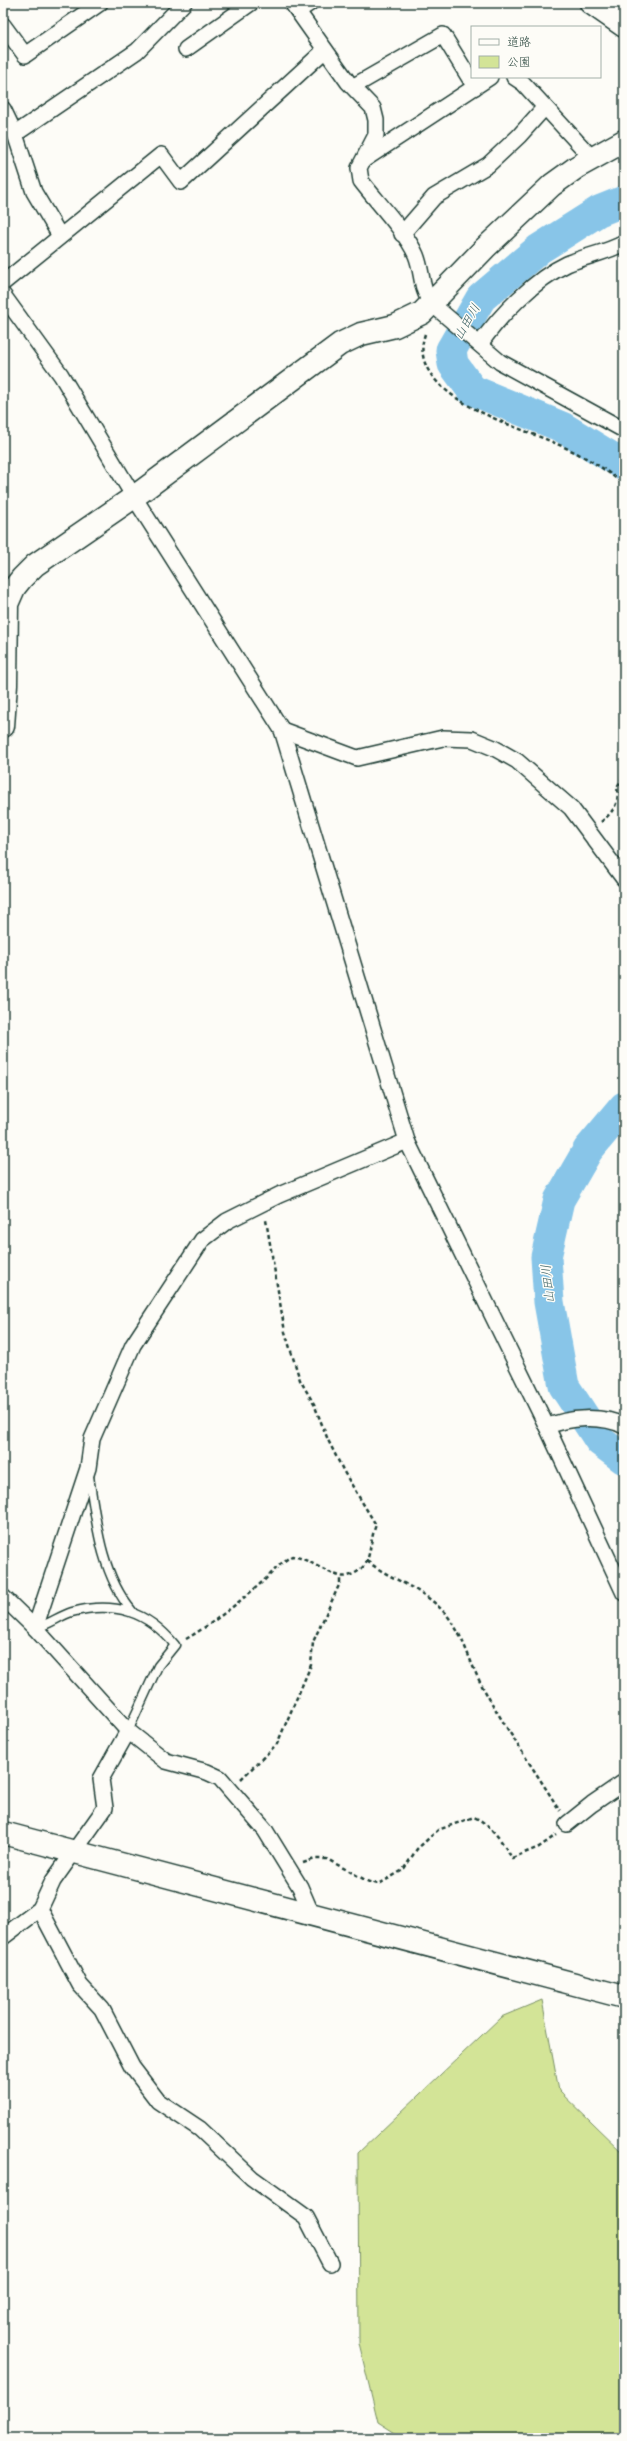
<svg xmlns="http://www.w3.org/2000/svg" width="627" height="2441" font-family="Pangolin,'Klee One',sans-serif">
	<style>
		.green { fill: #d3e497; stroke: #799066 }
		.lines { fill: none; stroke-linecap: round; stroke-linejoin: round }
		.river { stroke: #88c5e8; stroke-width: 31 }
		.lane-casing { stroke: #1f3d34; stroke-width: 11 }
		.street-casing { stroke: #1f3d34; stroke-width: 18 }
		.secondary-casing { stroke: #1f3d34; stroke-width: 25 }
		.path { stroke: #1f3d34; stroke-width: 2.5; stroke-dasharray: 4 3; stroke-linecap: butt }
		.lane { stroke: #fdfcf7; stroke-width: 8 }
		.street { stroke: #fdfcf7; stroke-width: 15 }
		.secondary { stroke: #fdfcf7; stroke-width: 22 }
		.labels { text-anchor: middle; dominant-baseline: central; stroke-width: 3; stroke-linejoin: round; paint-order: stroke }
		.water-label { font-size: 13px; font-style: italic; fill: #395f61; stroke: #fdfcf7 }
	</style>
	<rect width="100%" height="100%" fill="#fdfcf7"/>
	<filter id="ink" filterUnits="userSpaceOnUse"><feTurbulence type="fractalNoise" baseFrequency=".025" numOctaves="2"/><feDisplacementMap in="SourceGraphic" scale="8" xChannelSelector="R" yChannelSelector="G"/><feConvolveMatrix kernelMatrix="1 2 1 2 8 2 1 2 1" color-interpolation-filters="sRGB"/></filter>
	<g filter="url(#ink)">
		<path class="green" d="M542,2000L559,2091L624,2154V2438H403L378,2422L359,2344L358,2153L501,2017Z"/>
		<g class="lines">
			<g class="river">
				<path d="M624,201L599,211L539,249L481,298L451,350L453,364L472,390L562,427L624,465"/>
				<path d="M624,1107L588,1150L559,1200L546,1257L549,1302L564,1386L600,1441L624,1459"/>
			</g>
			<defs>
				<g id="lane">
					<path d="M89,1476C96,1522 101,1574 132,1611"/>
					<path d="M35,1628C49,1625 59,1616 72,1612C114,1601 147,1611 175,1645L158,1666L128,1731"/>
				</g>
				<g id="street">
					<path d="M292,3L348,82L373,108L376,120V135L359,168L361,181C377,202 406,232 416,255C423,272 420,289 432,304L500,362L624,430"/>
					<path d="M298,11L310,3"/>
					<path d="M3,25L25,55L100,3"/>
					<path d="M186,49L251,3"/>
					<path d="M514,77L523,83L592,158"/>
					<path d="M354,86L443,35L475,87"/>
					<path d="M3,109L15,134L34,192L60,236"/>
					<path d="M15,134L137,51L184,3"/>
					<path d="M365,159L490,77"/>
					<path d="M402,234L434,197L488,165L519,136L544,108"/>
					<path d="M3,283L161,155L181,182L325,50"/>
					<path d="M3,295L61,375L134,497L282,730L407,1141L547,1427L624,1593"/>
					<path d="M480,344C500,315 535,279 567,264C585,256 606,253 624,243"/>
					<path d="M282,730L357,758L443,738L472,739L494,748L517,761L571,808L624,879"/>
					<path d="M547,1427C568,1417 603,1415 624,1426"/>
					<path d="M3,1597L35,1628L128,1731L166,1761L207,1772L220,1778L265,1830L300,1887L312,1915"/>
					<path d="M35,1628L88,1468L92,1439L133,1345L202,1240L227,1221L279,1195L407,1141"/>
					<path d="M567,1824L592,1804L624,1782"/>
					<path d="M40,1909L80,1985L102,2009L132,2067L158,2101L200,2129L252,2178L306,2217L330,2263"/>
					<path d="M3,1937L40,1909L53,1881L105,1808L101,1779L128,1731"/>
				</g>
				<g id="secondary">
					<path d="M591,3L624,26"/>
					<path d="M3,726L6,685L7,604L14,588L22,578L35,565L134,497L340,344L361,334L395,326L422,313L485,248L552,185L577,167L624,141"/>
					<path d="M3,1833L624,1997"/>
				</g>
			</defs>
			<use href="#lane" class="lane-casing"/>
			<use href="#street" class="street-casing"/>
			<use href="#secondary" class="secondary-casing"/>
			<g class="path">
				<path d="M425,334C404,396 518,426 557,444C581,454 605,468 624,485"/>
				<path d="M601,822C613,812 620,803 617,787L624,776"/>
				<path d="M367,1561C390,1579 421,1588 441,1609C462,1629 468,1659 481,1684C505,1728 534,1769 560,1811"/>
				<path d="M186,1639C212,1624 237,1604 260,1584C271,1575 279,1563 292,1556C310,1559 323,1572 340,1576C349,1579 364,1569 367,1561C371,1549 371,1537 376,1525L344,1472L328,1440L314,1404L300,1380L285,1332L266,1220"/>
				<path d="M241,1779L277,1744L311,1665L313,1642L340,1583V1577"/>
				<path d="M303,1863L315,1859H327L369,1882L379,1884L403,1870L417,1849L438,1830L474,1817C492,1825 502,1842 512,1858L539,1847L556,1835"/>
			</g>
			<use href="#lane" class="lane"/>
			<use href="#street" class="street"/>
			<use href="#secondary" class="secondary"/>
		</g>
	</g>
	<g class="labels">
		<g class="water-label">
			<text transform="translate(467 322) rotate(-60)">山田川</text>
			<text transform="translate(548 1284) rotate(-96)">山田川</text>
		</g>
	</g>
	<rect width="627" height="2441" fill="none" stroke="#fdfcf7" stroke-width="16"/>
	<rect x="8" y="8" width="611" height="2425" fill="none" stroke="#1f3d34" stroke-width="1.5" filter="url(#ink)"/>
	<rect x="471" y="26" width="130" height="52" fill="#fdfcf7" stroke="#a4b0a9"/>
	<rect x="479" y="39" width="20" height="6" fill="#fdfcf7" stroke="#a4b0a9"/>
	<text x="507" y="46" font-size="12" fill="#1f3d34">道路</text>
	<rect x="479" y="56" width="20" height="12" fill="#d3e497" stroke="#a4b0a9"/>
	<text x="507" y="66" font-size="12" fill="#1f3d34">公園</text>
</svg>
